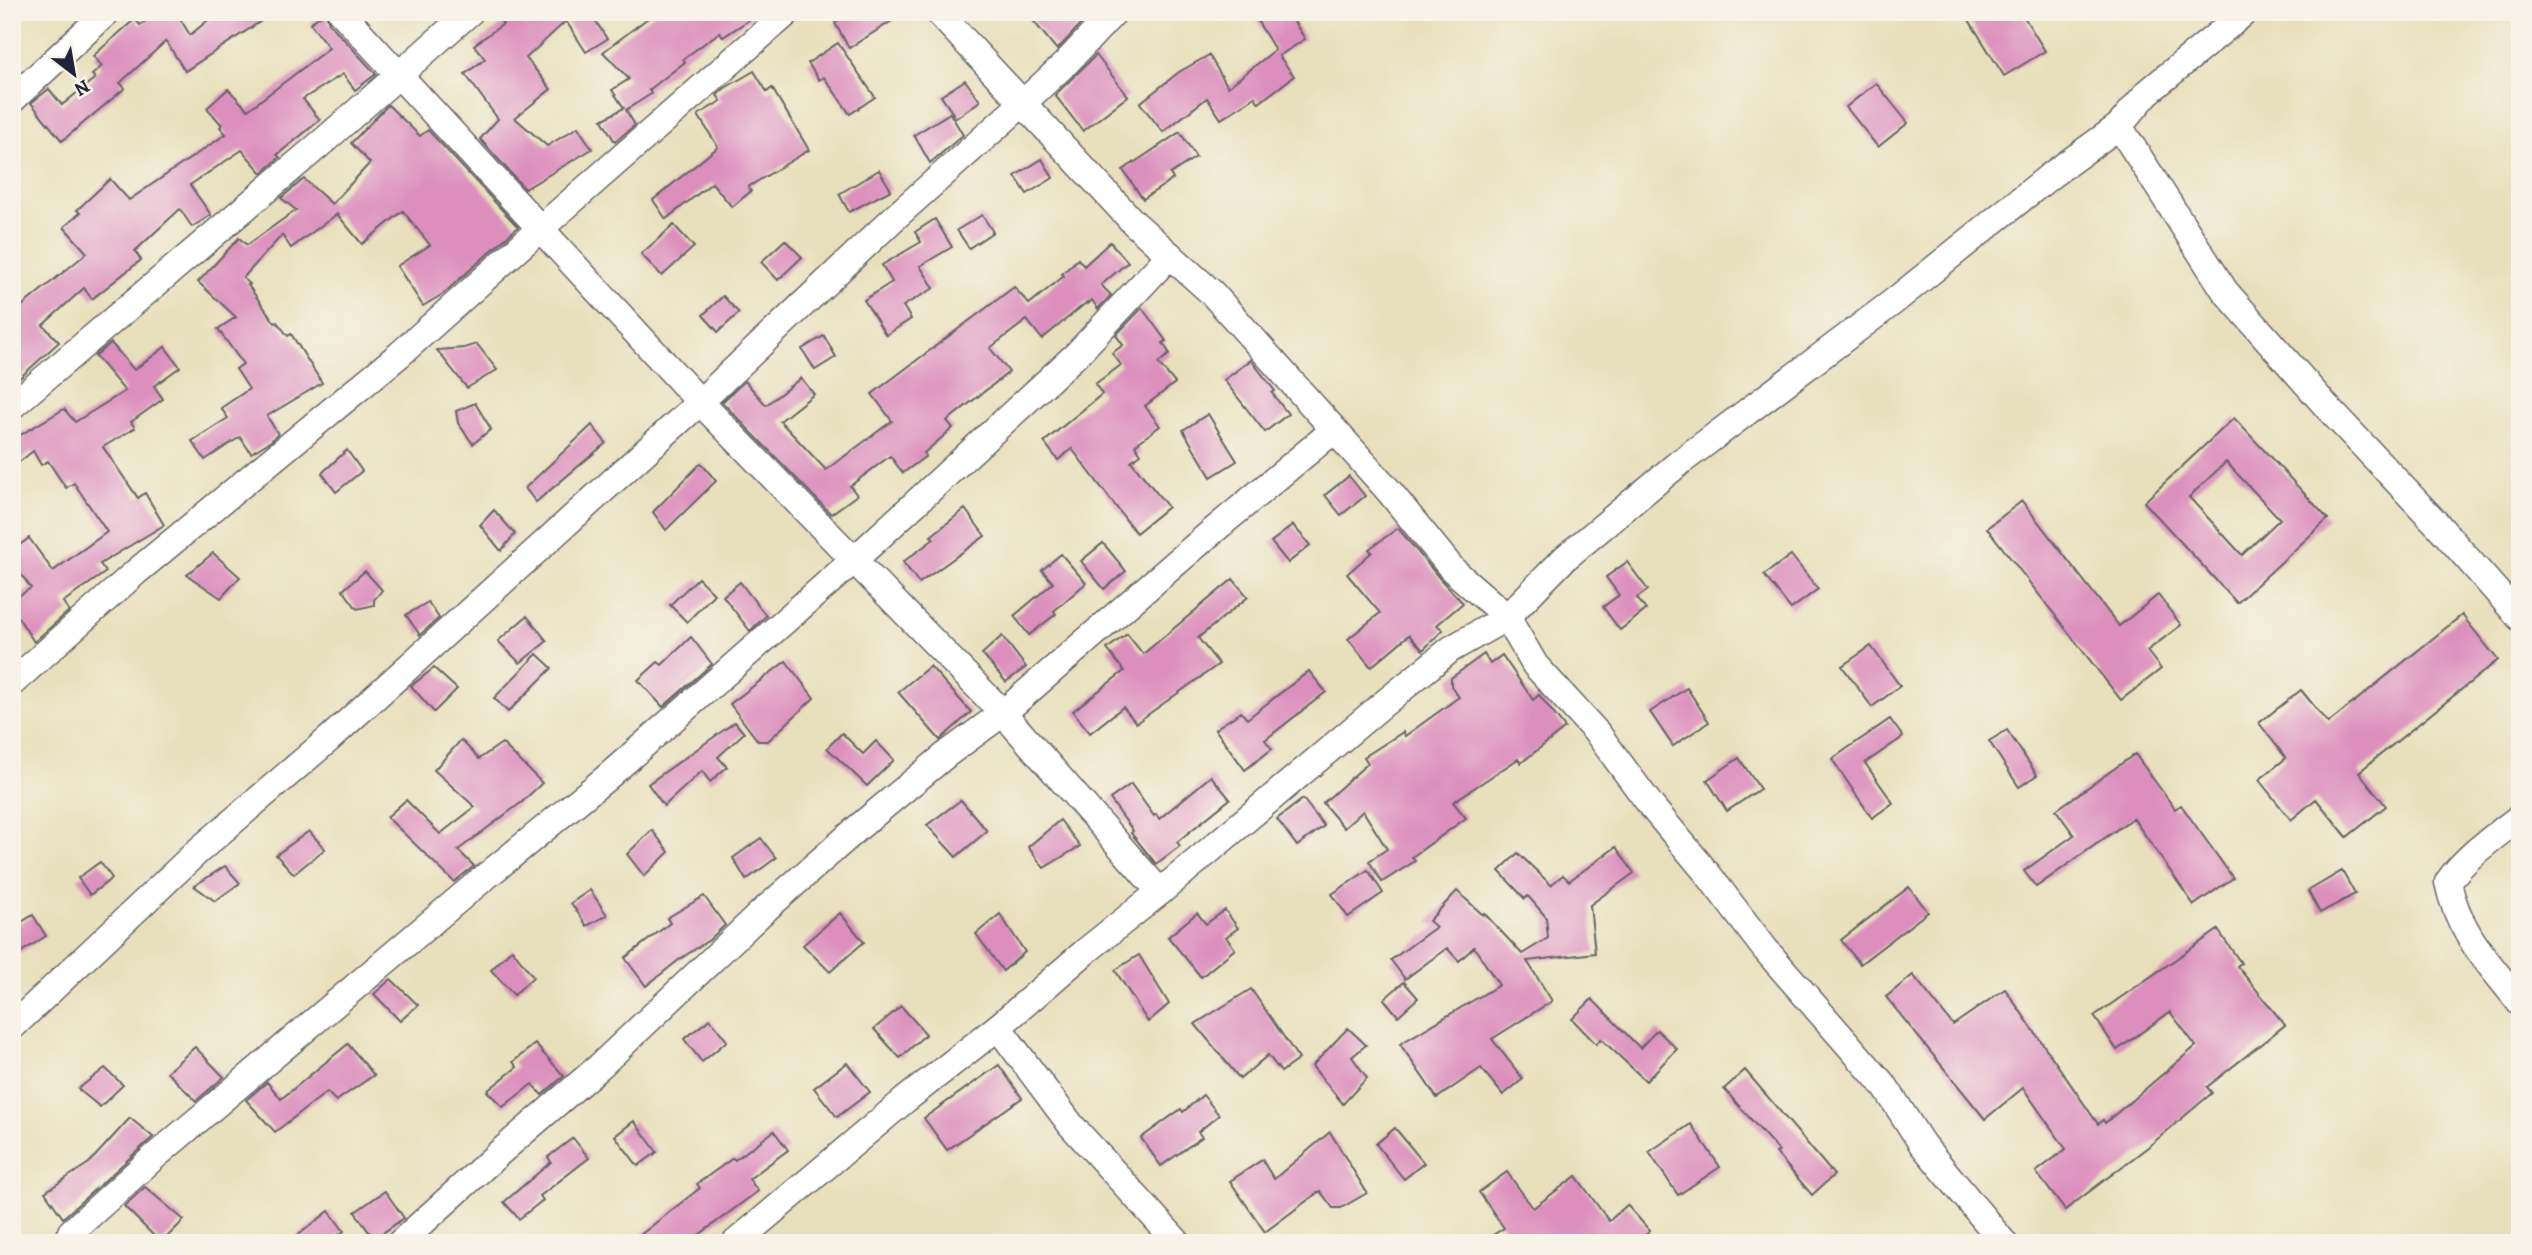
<svg xmlns="http://www.w3.org/2000/svg" width="2532" height="1255" font-family="Alegreya,serif">
	<style>
		.building { fill: #dc8fbd; fill-rule: evenodd }
		.lines { fill: none; stroke-linecap: round; stroke-linejoin: round }
		.minor-casing { stroke: #676468; stroke-width: 29 }
		.minor { stroke: #fff; stroke-width: 26 }
	</style>
	<rect width="100%" height="100%" fill="#f7f3e8"/>
	<filter id="ink" filterUnits="userSpaceOnUse"><feTurbulence type="fractalNoise" baseFrequency=".0143" numOctaves="2"/><feDisplacementMap in="SourceGraphic" scale="14" xChannelSelector="R" yChannelSelector="G"/><feConvolveMatrix kernelMatrix="1 2 1 2 8 2 1 2 1" color-interpolation-filters="sRGB"/></filter>
	<filter id="wash" filterUnits="userSpaceOnUse"><feTurbulence type="fractalNoise" baseFrequency=".00686" numOctaves="4" result="noise"/><feDisplacementMap in="SourceGraphic" scale="28" xChannelSelector="R" yChannelSelector="G"/><feGaussianBlur stdDeviation="1.57" result="paint"/><feColorMatrix in="noise" values="0 0 0 0 0 0 0 0 0 0 0 0 0 0 0 0 0 1.4 0 .05"/><feComposite in="paint" operator="in"/></filter>
	<g filter="url(#wash)">
		<rect width="100%" height="100%" fill="#e8e0bc"/>
		<g id="blocks">
			<g class="building">
				<path d="M160,12H176L190,35L218,12H275L185,71L166,41L120,83L125,88L62,141L31,103L49,89L62,105L95,78L92,75L102,66L93,56L135,19L140,25Z"/>
				<path d="M326,12L329,23L376,74L355,90L343,74L303,99L320,120L277,155L280,157L262,173L242,150L190,185L211,215L192,227L180,209L135,251L141,260L92,299L84,288L43,325L59,342L12,385V314L87,253L64,227L80,213L77,210L110,179L129,200L226,134L220,127L222,125L207,108L228,89L248,110L329,48L310,23Z"/>
				<path d="M493,12H590L607,39L586,52L566,21L526,58L551,89L515,118L547,146L578,127L592,149L525,189L480,139L498,119L465,74L485,59L474,45L503,24Z"/>
				<path d="M656,12H761L723,37L720,32L683,59L685,62L649,90L651,94L626,110L635,125L615,142L602,120L624,108L612,90L629,79L603,52Z"/>
				<path d="M852,12H906L849,48L835,23Z"/>
				<path d="M1026,12H1092L1057,50Z"/>
				<path d="M1252,12H1288L1305,39L1279,56L1294,76L1259,103L1255,97L1221,119L1207,98L1163,132L1140,103L1179,72L1209,55L1228,87L1275,50Z"/>
				<path d="M1964,12H2021L2045,51L2004,76Z"/>
				<path d="M838,43L875,97L850,114L824,77L819,80L808,63Z"/>
				<path d="M1096,55L1128,96L1083,131L1055,95Z"/>
				<path d="M754,71L767,92L772,88L809,150L748,187L751,191L732,207L712,183L666,219L653,200L718,147L698,115L721,101L717,95L725,88Z"/>
				<path d="M965,80L980,101L956,118L941,96Z"/>
				<path d="M1876,83L1908,123L1878,147L1846,107Z"/>
				<path d="M388,105L420,136L428,130L518,227L443,294L423,306L397,266L430,245L403,211L362,244L337,214L291,248L282,235L243,278L250,284L248,285L275,323L277,322L288,336L291,334L322,383L267,416L278,434L271,441L251,453L240,437L205,460L192,441L228,418L221,408L249,389L236,369L243,364L218,329L236,317L198,282L239,238L247,245L296,210L281,198L304,179L332,204L370,163L351,143Z"/>
				<path d="M950,113L963,135L930,163L914,135Z"/>
				<path d="M1180,132L1196,157L1170,174L1173,179L1143,199L1123,170Z"/>
				<path d="M1042,159L1053,178L1027,194L1015,176Z"/>
				<path d="M879,170L891,190L849,212L839,194Z"/>
				<path d="M982,215L993,232L969,248L957,230Z"/>
				<path d="M935,219L952,247L920,266L934,288L903,306L911,319L886,335L864,300L892,282L882,265L921,242L915,232Z"/>
				<path d="M674,225L694,247L662,276L641,254Z"/>
				<path d="M785,240L802,257L778,280L761,262Z"/>
				<path d="M1110,242L1128,262L1101,285L1111,295L1098,309L1092,300L1088,304L1087,302L1042,339L1027,320L990,348L1009,372L947,421L953,428L924,453L926,456L903,473L890,456L850,486L857,495L831,514L722,402L745,381L766,405L801,378L814,394L780,421L826,470L892,421L872,394L1014,287L1029,304L1064,276L1062,274L1078,259L1084,266Z"/>
				<path d="M723,296L739,313L718,332L703,315Z"/>
				<path d="M1142,308L1166,341L1163,343L1170,354L1158,363L1175,383L1145,406L1160,426L1135,445L1141,454L1131,461L1168,507L1136,533L1072,449L1058,460L1044,442L1102,394L1095,384L1121,365L1112,353L1123,345L1116,335Z"/>
				<path d="M824,336L836,357L815,370L802,349Z"/>
				<path d="M111,343L134,370L165,347L180,367L154,386L163,399L131,422L135,428L103,447L138,498L145,493L164,525L100,564L106,572L63,602L69,611L34,642L12,608V600L31,588L12,562V551L29,538L53,571L107,532L74,483L66,488L48,461L41,465L33,451L12,468V440L64,409L75,422L125,391L95,356Z"/>
				<path d="M477,344L497,370L467,388L437,350L464,348Z"/>
				<path d="M1251,360L1275,391L1272,393L1288,414L1265,432L1224,380Z"/>
				<path d="M475,403L491,429L473,444L458,423L456,411Z"/>
				<path d="M1208,414L1237,461L1211,477L1183,430Z"/>
				<path d="M2234,418L2328,519L2237,603L2144,502ZM2226,462L2280,519L2242,555L2189,497Z"/>
				<path d="M592,425L606,443L536,502L525,488Z"/>
				<path d="M347,450L362,471L336,492L322,473Z"/>
				<path d="M701,463L716,481L666,530L653,512Z"/>
				<path d="M1349,476L1365,496L1341,515L1325,495Z"/>
				<path d="M2022,501L2119,626L2158,595L2181,625L2147,651L2161,669L2121,700L1987,528Z"/>
				<path d="M965,509L985,536L919,583L903,562L934,539L931,536Z"/>
				<path d="M494,510L515,534L501,551L480,525Z"/>
				<path d="M1293,525L1310,545L1288,563L1271,542Z"/>
				<path d="M1398,528L1441,580L1463,603L1437,625L1443,630L1423,650L1409,635L1371,667L1348,639L1380,613L1347,574L1372,552L1369,549Z"/>
				<path d="M1103,543L1126,571L1104,589L1081,561Z"/>
				<path d="M213,553L240,577L221,598L187,575Z"/>
				<path d="M1061,554L1086,583L1054,611L1056,614L1029,635L1014,616L1053,583L1042,570Z"/>
				<path d="M1791,555L1818,589L1791,609L1764,575Z"/>
				<path d="M1627,562L1648,590L1637,598L1646,610L1620,630L1603,607L1619,595L1606,577Z"/>
				<path d="M365,571L382,590L374,600V605L357,609L343,590Z"/>
				<path d="M698,578L714,594L687,622L670,605Z"/>
				<path d="M1233,579L1248,597L1198,638L1219,664L1136,723L1123,707L1090,733L1073,711L1124,671L1107,649L1127,634L1143,654Z"/>
				<path d="M740,582L766,616L750,631L723,596Z"/>
				<path d="M428,602L439,618L420,635L406,615Z"/>
				<path d="M2462,615L2498,660L2359,772L2386,806L2347,837L2316,799L2291,820L2259,780L2286,758L2259,723L2301,690L2328,723Z"/>
				<path d="M527,616L547,641L520,663L498,641Z"/>
				<path d="M1002,636L1026,667L1006,682L982,654Z"/>
				<path d="M691,637L712,664L663,707L638,680L658,662L662,665Z"/>
				<path d="M1871,646L1900,686L1872,707L1842,666Z"/>
				<path d="M537,654L552,668L508,712L494,698Z"/>
				<path d="M1484,654L1490,664L1502,655L1533,700L1539,695L1565,728L1521,763L1518,759L1453,802L1466,818L1412,857L1415,861L1382,882L1369,861L1387,849L1363,811L1344,828L1323,803L1368,763L1364,757L1403,732L1405,736L1459,697L1451,686V678Z"/>
				<path d="M786,661L814,698L768,741H758L730,704Z"/>
				<path d="M930,666L971,712L940,740L898,692Z"/>
				<path d="M434,668L457,689L434,712L411,686Z"/>
				<path d="M1309,671L1326,692L1265,740L1272,749L1245,770L1215,729L1241,712L1247,719Z"/>
				<path d="M1687,688L1709,722L1673,746L1650,712Z"/>
				<path d="M1890,719L1903,737L1865,763L1893,803L1872,818L1832,759Z"/>
				<path d="M735,722L744,733L718,757L727,767L710,782L702,771L664,806L648,784Z"/>
				<path d="M2007,730L2037,775L2019,787L1989,741Z"/>
				<path d="M842,733L863,754L876,741L894,760L867,786L827,748Z"/>
				<path d="M461,740L479,759L502,743L542,783L522,802L458,850L474,866L454,882L387,817L406,800L440,834L475,807L434,770Z"/>
				<path d="M2135,754L2175,809L2181,805L2233,878L2194,905L2133,818L2036,887L2024,871L2074,835L2056,810Z"/>
				<path d="M1739,758L1760,789L1727,811L1707,780Z"/>
				<path d="M1211,776L1230,799L1177,842L1180,846L1156,864L1131,833L1133,831L1110,799L1131,784L1154,816L1156,814L1159,819Z"/>
				<path d="M1303,799L1324,826L1297,846L1277,819Z"/>
				<path d="M961,800L987,831L956,857L927,825Z"/>
				<path d="M1060,820L1080,846L1044,868L1028,847Z"/>
				<path d="M652,830L669,852L644,876L627,854Z"/>
				<path d="M309,831L325,849L294,874L276,855Z"/>
				<path d="M761,838L776,858L746,880L733,858Z"/>
				<path d="M1616,847L1634,873L1590,905L1595,953L1527,961L1552,1001L1492,1039L1523,1079L1503,1095L1481,1068L1437,1098L1400,1044L1499,985L1474,947L1459,961L1447,948L1405,979L1391,960L1436,927L1429,921L1457,891L1483,915L1484,913L1522,954L1548,938L1546,917L1528,896L1525,899L1499,871L1518,853L1551,885L1563,875L1569,881Z"/>
				<path d="M100,862L112,878L90,895L78,878Z"/>
				<path d="M225,866L240,883L215,901L194,886Z"/>
				<path d="M1368,870L1383,893L1348,917L1332,894Z"/>
				<path d="M2342,871L2355,894L2320,913L2308,891Z"/>
				<path d="M1909,887L1928,912L1860,964L1841,940Z"/>
				<path d="M590,890L607,915L587,926L571,903Z"/>
				<path d="M704,896L725,925L709,940L680,959L646,986L625,958L670,923L667,918Z"/>
				<path d="M1225,910L1238,928L1226,937L1235,949L1201,977L1168,937L1197,913L1206,924Z"/>
				<path d="M840,913L864,942L830,972L803,945Z"/>
				<path d="M1000,914L1025,952L1003,971L976,934Z"/>
				<path d="M33,915L46,936L12,958V928Z"/>
				<path d="M2218,930L2241,963L2237,966L2285,1025L2207,1087L2212,1093L2148,1147L2065,1210L2036,1172L2066,1149L2023,1088L1985,1119L1886,997L1913,975L1953,1025L2005,989L2098,1124L2103,1120L2105,1123L2196,1046L2170,1012L2117,1050L2094,1016Z"/>
				<path d="M512,949L533,977L514,995L491,970Z"/>
				<path d="M1139,955L1169,1004L1148,1022L1115,970Z"/>
				<path d="M391,979L418,1005L400,1021L374,994Z"/>
				<path d="M1404,982L1418,998L1398,1016L1384,999Z"/>
				<path d="M1251,989L1299,1059L1281,1072L1268,1055L1240,1079L1195,1024Z"/>
				<path d="M1592,999L1640,1048L1657,1030L1677,1049L1646,1081L1601,1039L1596,1044L1572,1019Z"/>
				<path d="M901,1006L926,1034L900,1058L874,1029Z"/>
				<path d="M710,1019L727,1041L702,1062L684,1039Z"/>
				<path d="M1348,1028L1366,1045L1352,1057L1367,1078L1343,1104L1312,1066Z"/>
				<path d="M348,1044L374,1075L336,1101L327,1092L275,1132L246,1100L267,1082L281,1099Z"/>
				<path d="M535,1044L564,1076L542,1095L532,1084L503,1107L487,1091L517,1067L513,1062Z"/>
				<path d="M195,1047L224,1077L196,1101L167,1072Z"/>
				<path d="M847,1063L870,1092L837,1117L814,1088Z"/>
				<path d="M999,1065L1022,1098L947,1150L924,1118Z"/>
				<path d="M105,1068L123,1085L100,1107L78,1089Z"/>
				<path d="M1745,1070L1834,1175L1812,1195L1776,1153L1779,1151L1724,1089Z"/>
				<path d="M1203,1095L1219,1115L1198,1132L1202,1137L1161,1166L1141,1138L1181,1109L1183,1112Z"/>
				<path d="M130,1118L153,1137L63,1218L45,1192L89,1163Z"/>
				<path d="M634,1121L657,1152L638,1166L615,1136Z"/>
				<path d="M1691,1124L1720,1167L1678,1195L1649,1152Z"/>
				<path d="M1395,1128L1424,1163L1404,1179L1376,1144Z"/>
				<path d="M774,1131L788,1150L749,1179L758,1191L688,1243H630L700,1188L697,1184L733,1158L735,1160Z"/>
				<path d="M1330,1132L1367,1193L1341,1208H1333L1320,1191L1265,1232L1230,1181L1262,1160L1274,1179Z"/>
				<path d="M573,1138L589,1158L540,1196L543,1200L519,1219L504,1202L551,1162L548,1157Z"/>
				<path d="M1507,1172L1533,1208L1576,1176L1609,1221L1627,1205L1650,1231L1637,1243H1480L1504,1228L1479,1192Z"/>
				<path d="M145,1187L184,1220L161,1243L124,1206Z"/>
				<path d="M385,1191L404,1218L374,1239L355,1212Z"/>
				<path d="M329,1211L344,1231L329,1243H288Z"/>
			</g>
		</g>
	</g>
	<g filter="url(#ink)">
		<use href="#blocks" fill-opacity="0" stroke="#676468" stroke-width="2"/>
		<g class="lines">
			<defs>
				<g id="minor">
					<path d="M341,12L700,402L1003,713L1160,892"/>
					<path d="M938,12L1134,223L1212,293L1389,491L1453,570L1507,617L1535,665L1598,734L1652,807L1707,873L1765,949L1886,1088L1922,1144L2004,1243"/>
					<path d="M12,100L107,12"/>
					<path d="M2119,126L2225,291L2327,407L2438,525L2520,618"/>
					<path d="M12,406L326,139L470,12"/>
					<path d="M12,683L136,572L399,355L541,228L788,12"/>
					<path d="M2520,817C2494,837 2466,856 2448,882C2458,933 2489,963 2520,1003"/>
					<path d="M12,1027L198,851L329,739L700,402L893,219L1023,103L1066,63L1114,12"/>
					<path d="M998,1027L1071,1125L1178,1243"/>
					<path d="M71,1232L153,1158L473,887L605,779L854,560L1078,353L1170,255"/>
					<path d="M400,1243L498,1154L600,1066L760,914L860,826L947,754L1003,713L1207,536L1334,430"/>
					<path d="M735,1243L905,1100L998,1027L1086,951L1160,892L1382,705L1451,649L1507,617L1565,558L1679,463L1893,302L2050,176L2119,126L2147,93L2245,12"/>
				</g>
			</defs>
			<use href="#minor" class="minor-casing"/>
			<use href="#minor" class="minor"/>
		</g>
	</g>
	<rect width="2532" height="1255" fill="none" stroke="#f7f3e8" stroke-width="42"/>
	<g transform="translate(74 74) rotate(149)" stroke="#f7f3e8" stroke-width="5" paint-order="stroke">
	<path d="M0-5L12 26L0 18L-12 26Z" fill="#22223b"/>
	<text y="-10" font-size="19" font-weight="bold" text-anchor="middle" fill="#22223b">N</text>
	</g>
</svg>
